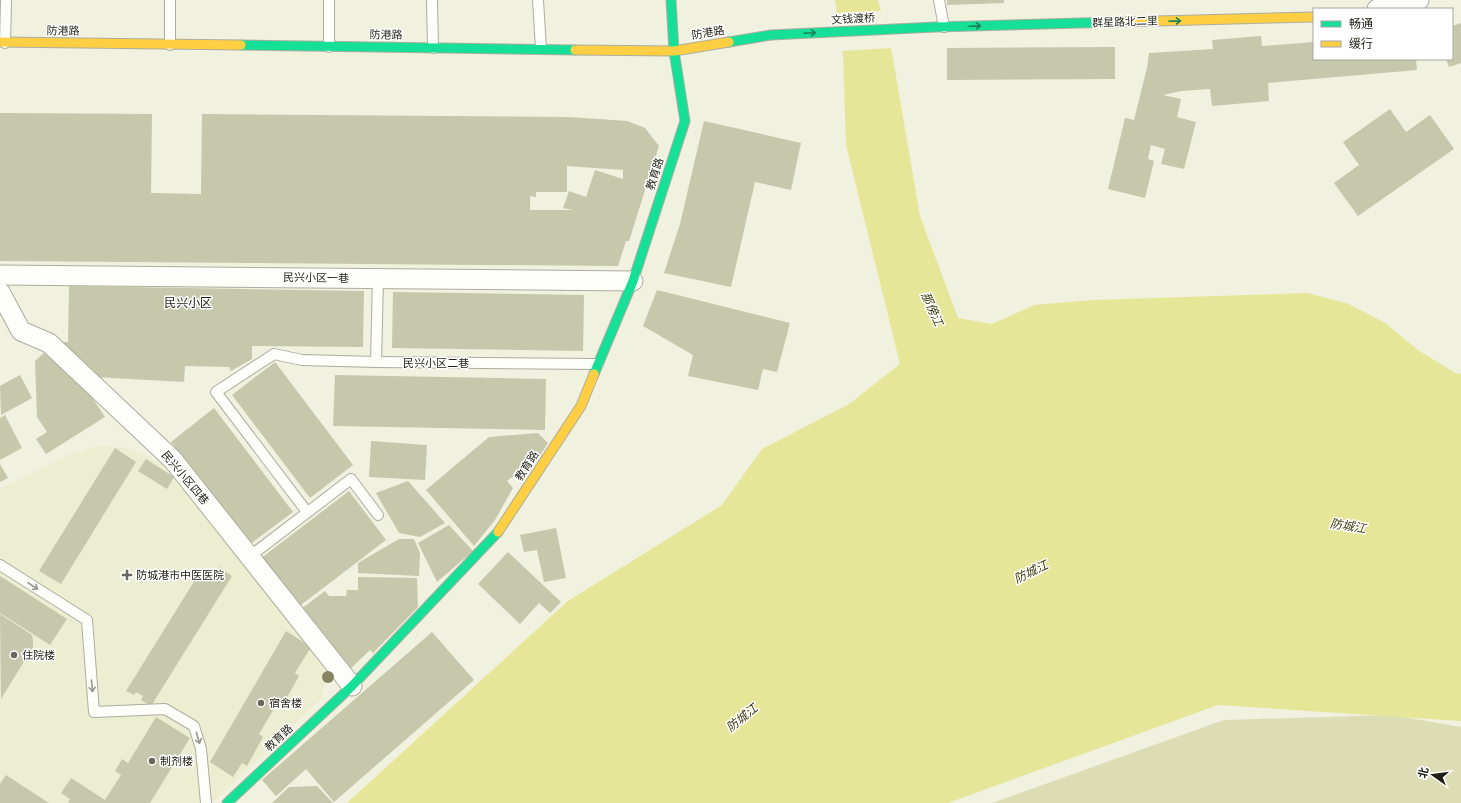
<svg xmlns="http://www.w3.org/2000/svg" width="1461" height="803" font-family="'Alegreya Sans','Noto Sans SC',sans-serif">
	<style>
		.built { fill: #edeed1 }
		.green { fill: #dcddb5 }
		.water { fill: #e6e698 }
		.pier { fill: #f0f1df }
		.building { fill: #c7c7ab; fill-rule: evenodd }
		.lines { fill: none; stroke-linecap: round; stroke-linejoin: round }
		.lane-casing { stroke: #acad9f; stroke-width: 12 }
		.street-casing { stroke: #acad9f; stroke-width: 21 }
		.fast-casing { stroke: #acad9f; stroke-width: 11 }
		.slow-casing { stroke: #acad9f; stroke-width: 11 }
		.lane { stroke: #fdfdfa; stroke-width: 10 }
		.street { stroke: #fdfdfa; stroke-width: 19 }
		.fast { stroke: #16e098; stroke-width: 9 }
		.slow { stroke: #ffcf43; stroke-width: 9 }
		.tree { fill: #858564 }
		.oneway { stroke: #1a8056 }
		.oneway2 { stroke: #999992 }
		.poi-dot { fill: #68685b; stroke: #fff; stroke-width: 1.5 }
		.labels { text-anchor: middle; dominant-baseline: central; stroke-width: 3; stroke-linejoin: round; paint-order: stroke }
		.street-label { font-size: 11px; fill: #1f1f14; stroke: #fff }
		.poi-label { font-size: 11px; fill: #1f1f14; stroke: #fff; text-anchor: start }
		.neighbourhood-label { font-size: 12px; fill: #1f1f14; stroke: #fff }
		.water-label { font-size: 12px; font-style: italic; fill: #3a390d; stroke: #fff }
	</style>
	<rect width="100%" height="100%" fill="#f0f1df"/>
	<path class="built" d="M97,446L129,448L165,465L323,661L325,677L322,698L212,803H0V489L68,455Z"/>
	<path class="green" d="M1392,715L1461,727V803H992L1224,720Z"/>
	<path class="water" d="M835,0H878L892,53L920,216L958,318L992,324L1034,305L1094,300L1307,293L1349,304L1385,323L1418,350L1455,373L1461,374V721L1218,705L948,803H347L568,601L722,505L762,449L849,404L900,364L846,145L843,54Z"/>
	<path class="pier" d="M883,11L893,48L841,51L835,13Z"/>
	<g class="building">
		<path d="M947,0H1004V3L947,5Z"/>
		<path d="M1461,23V63L1449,67L1446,59H1452V26Z"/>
		<path d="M1261,36L1262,46L1314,42V59H1416L1417,70L1268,83L1269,101L1212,106L1210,89L1181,91L1163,95L1181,99L1177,117L1196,122L1184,169L1161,164L1165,149L1151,145L1148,159L1154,161L1145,198L1108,189L1125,118L1134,120L1147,68L1149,53L1213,49L1212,40Z"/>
		<path d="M1115,47V79L947,80V48Z"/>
		<path d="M1390,109L1406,132L1430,115L1454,149L1358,216L1334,183L1359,165L1343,142Z"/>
		<path d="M0,113L152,114L151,193L201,194L202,114L568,117L598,119L627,121L645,128L659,146L629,241H626L618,266L0,261ZM567,166L623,170V179L595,170L586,197L569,191L563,208L573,210H530V196L536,197V192H567Z"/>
		<path d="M704,121L801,143L791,190L755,182L731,287L664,273L680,224Z"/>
		<path d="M69,286L364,291L363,347L252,346V359L231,371L229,367L185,366L184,382L94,377L57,342H68Z"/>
		<path d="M657,290L790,323L777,372L763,369L758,390L688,376L693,355L643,326Z"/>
		<path d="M393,292L584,295L583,351L392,348Z"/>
		<path d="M47,350L85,387L105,417L46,454L36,439L47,432L37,417L35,361Z"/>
		<path d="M275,362L353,465L310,498L232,395Z"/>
		<path d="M20,375L32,398L1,415L0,386Z"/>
		<path d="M335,375L546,379L545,430L333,426Z"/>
		<path d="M214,408L293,512L249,545L171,442Z"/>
		<path d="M5,415L22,448L0,460V418Z"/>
		<path d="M538,433L548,443L539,457L507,481L513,488L495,520L474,546L426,490L489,437Z"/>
		<path d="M371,441L427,445L425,480L369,477Z"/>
		<path d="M115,448L136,462L61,584L39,571Z"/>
		<path d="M146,459L174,477L167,489L138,471Z"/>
		<path d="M0,464L8,478L0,482Z"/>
		<path d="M408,481L445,523L420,537L399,533L376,493Z"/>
		<path d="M349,491L386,540L297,608L260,559Z"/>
		<path d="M449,525L473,551L437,582L418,543Z"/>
		<path d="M556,528L566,578L544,582L537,550L524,552L520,535Z"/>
		<path d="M399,539H414L420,553L419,576L358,573V563Z"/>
		<path d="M508,552L561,602L550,613L539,603L520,624L478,584Z"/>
		<path d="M219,567L232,576L151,706L141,700L143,696L136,692L134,695L126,691L200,572L211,579Z"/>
		<path d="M0,576L67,619L50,645L0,613Z"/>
		<path d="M358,577L417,578L418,607L373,653L370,650L347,672L297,612L325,591L329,596H346L347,590H358Z"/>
		<path d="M0,614L32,635L33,641V647L1,699Z"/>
		<path d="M286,631L311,647L295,673L299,676L283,705L278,702L259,734L263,737L247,766L242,763L233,777L210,762Z"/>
		<path d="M432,632L474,680L334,802L306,769L276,796L262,780Z"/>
		<path d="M156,717L190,738L150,803H68L70,799L61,793L71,778L105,800L121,775L115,771L122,759L128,763Z"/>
		<path d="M6,775L49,803H0V784Z"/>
		<path d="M317,786L333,803H272L289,787Z"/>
	</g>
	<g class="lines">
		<defs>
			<g id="lane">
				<path d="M432,0L433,48"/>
				<path d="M538,0L541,49"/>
				<path d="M939,0L944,27"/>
				<path d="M5,43L6,0"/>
				<path d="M170,45V0"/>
				<path d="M329,47V0"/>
				<path d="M376,362L378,278"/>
				<path d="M307,512L216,392L274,354L302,360L376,362L598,364"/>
				<path d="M249,557L351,479L378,515"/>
				<path d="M0,565L87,620L94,712L165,709L194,726L201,749L206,803"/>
			</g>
			<g id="street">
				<path d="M1377,9L1419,0"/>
				<path d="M0,275L633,281"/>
				<path d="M0,292L21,331L49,343L173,460L352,686"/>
			</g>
			<g id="fast">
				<path d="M729,42L771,35L936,27L1118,22"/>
				<path d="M241,45L575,50"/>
				<path d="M594,374L633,281L685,121L674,51L671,0"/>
				<path d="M227,803L352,686L498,532"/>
			</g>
			<g id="slow">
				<path d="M1118,22L1314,17"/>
				<path d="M0,42L241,45"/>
				<path d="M575,50L674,51L729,42"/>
				<path d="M498,532L581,406L594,374"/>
			</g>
		</defs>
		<use href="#lane" class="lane-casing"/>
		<use href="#street" class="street-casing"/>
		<use href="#fast" class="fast-casing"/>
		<use href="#slow" class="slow-casing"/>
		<use href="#lane" class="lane"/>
		<use href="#street" class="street"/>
		<use href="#fast" class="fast"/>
		<use href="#slow" class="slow"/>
	</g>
	<circle class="tree" cx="328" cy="677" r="6"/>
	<defs><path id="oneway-shaft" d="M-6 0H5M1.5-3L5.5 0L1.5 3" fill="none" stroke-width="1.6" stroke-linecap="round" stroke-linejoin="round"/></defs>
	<g class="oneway">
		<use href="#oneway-shaft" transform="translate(1175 21) rotate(-2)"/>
		<use href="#oneway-shaft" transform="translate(975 26) rotate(-2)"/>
		<use href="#oneway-shaft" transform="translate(810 33) rotate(-3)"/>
	</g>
	<g class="oneway2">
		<use href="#oneway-shaft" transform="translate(33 586) rotate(33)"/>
		<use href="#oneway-shaft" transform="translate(92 686) rotate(85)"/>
		<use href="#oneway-shaft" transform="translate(198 738) rotate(74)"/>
	</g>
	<g class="poi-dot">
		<path d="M125 569h4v4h4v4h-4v4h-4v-4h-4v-4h4z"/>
		<circle cx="14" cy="655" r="4"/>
		<circle cx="261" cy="703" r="4"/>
		<circle cx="152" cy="761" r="4"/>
	</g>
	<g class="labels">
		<g class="street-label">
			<text transform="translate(853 19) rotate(-3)">文钱渡桥</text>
			<text transform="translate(1125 22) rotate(-2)">群星路北二里</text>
			<text transform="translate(63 31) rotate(1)">防港路</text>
			<text transform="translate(708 33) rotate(-9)">防港路</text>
			<text transform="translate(386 35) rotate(1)">防港路</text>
			<text transform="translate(655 174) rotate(-72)">教育路</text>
			<text transform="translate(316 278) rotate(1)">民兴小区一巷</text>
			<text x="436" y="363">民兴小区二巷</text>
			<text transform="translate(527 466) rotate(-57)">教育路</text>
			<text transform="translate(185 478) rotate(50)">民兴小区四巷</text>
			<text transform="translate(279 738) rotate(-43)">教育路</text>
		</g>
		<g class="poi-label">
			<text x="136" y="575">防城港市中医医院</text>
			<text x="22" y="655">住院楼</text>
			<text x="269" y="703">宿舍楼</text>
			<text x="160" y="761">制剂楼</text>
		</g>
		<g class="neighbourhood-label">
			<text x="188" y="303">民兴小区</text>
		</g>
		<g class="water-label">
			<text transform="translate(932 309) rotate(66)">那傍江</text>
			<text transform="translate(1348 526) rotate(9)">防城江</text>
			<text transform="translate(1031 572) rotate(-26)">防城江</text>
			<text transform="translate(742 718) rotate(-39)">防城江</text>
		</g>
	</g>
	<rect x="1313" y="8" width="140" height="52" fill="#ffffff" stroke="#a5a5a1"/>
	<rect x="1321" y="21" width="20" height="6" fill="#16e098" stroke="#a5a5a1"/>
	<text x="1349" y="28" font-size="12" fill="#1f1f14">畅通</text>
	<rect x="1321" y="41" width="20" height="6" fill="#ffcf43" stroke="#a5a5a1"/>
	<text x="1349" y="48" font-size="12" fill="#1f1f14">缓行</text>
	<g transform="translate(1433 775) rotate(284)" stroke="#ffffff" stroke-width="3" paint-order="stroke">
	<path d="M0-3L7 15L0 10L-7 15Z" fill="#1f1f14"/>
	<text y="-6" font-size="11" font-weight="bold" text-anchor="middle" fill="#1f1f14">北</text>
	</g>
</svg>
